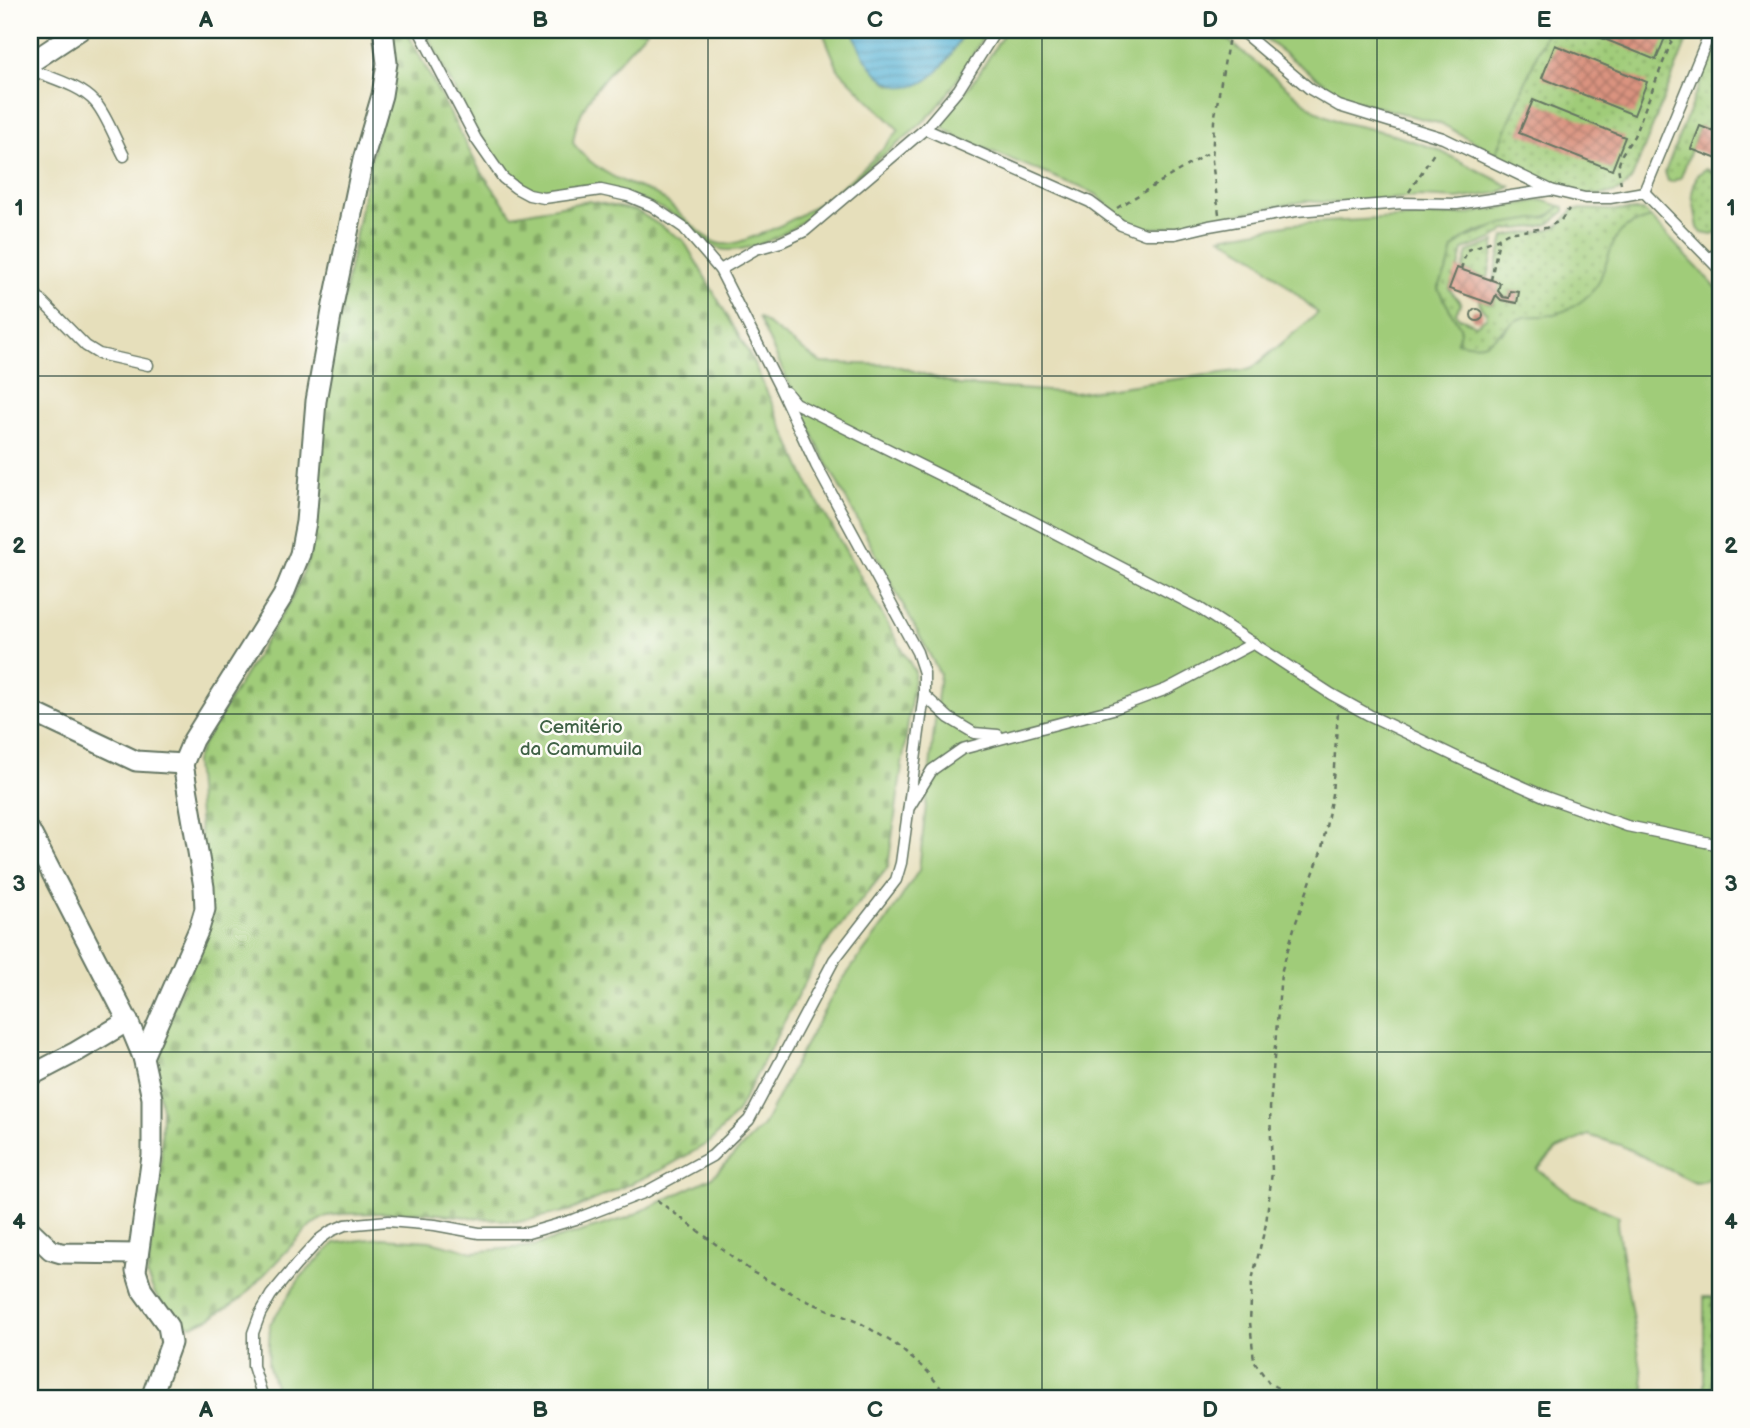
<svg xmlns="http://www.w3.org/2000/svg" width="1750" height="1428" font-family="'Balsamiq Sans',sans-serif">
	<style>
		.grass { fill: #a0cc79; stroke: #608456; stroke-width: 2 }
		.cemetery { fill: url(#cemetery-stones); stroke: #608456; stroke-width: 2 }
		.park { fill: url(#park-dots); stroke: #608456; stroke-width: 2 }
		.water { fill: url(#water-rules); stroke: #3b7884; stroke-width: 2 }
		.building { fill: url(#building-cross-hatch) }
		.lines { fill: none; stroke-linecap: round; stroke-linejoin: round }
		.lane-casing { stroke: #657663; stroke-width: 13 }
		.street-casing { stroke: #657663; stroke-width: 23 }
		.path { stroke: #657663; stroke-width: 2.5; stroke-dasharray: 5 5; stroke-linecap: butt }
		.lane { stroke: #fff; stroke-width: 10 }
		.street { stroke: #fff; stroke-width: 19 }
		.grid { fill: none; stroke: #1f3d34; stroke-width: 2; stroke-opacity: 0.55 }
		.labels { text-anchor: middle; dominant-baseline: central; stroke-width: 5; stroke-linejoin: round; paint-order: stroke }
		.park-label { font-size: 19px; fill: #3f6145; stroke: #fdfcf7 }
		.neatline { fill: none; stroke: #1f3d34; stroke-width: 2.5 }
		.grid-label { font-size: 23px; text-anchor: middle; font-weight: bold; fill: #1f3d34 }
	</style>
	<defs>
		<pattern id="cemetery-stones" width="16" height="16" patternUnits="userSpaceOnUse" patternTransform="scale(1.75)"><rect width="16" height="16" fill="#a0cc79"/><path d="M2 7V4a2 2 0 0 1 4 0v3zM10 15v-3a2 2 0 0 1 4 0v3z" fill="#82a764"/></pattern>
		<pattern id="park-dots" width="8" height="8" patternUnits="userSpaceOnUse" patternTransform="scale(1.75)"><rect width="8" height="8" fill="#a0cc79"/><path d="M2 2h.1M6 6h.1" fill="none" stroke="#82a764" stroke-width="1.8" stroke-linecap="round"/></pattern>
		<pattern id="water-rules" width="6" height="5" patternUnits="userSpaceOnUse" patternTransform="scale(1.75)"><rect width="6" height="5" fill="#57b2d5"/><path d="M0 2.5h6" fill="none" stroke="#4792ae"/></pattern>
		<pattern id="building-cross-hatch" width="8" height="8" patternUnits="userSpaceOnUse" patternTransform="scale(1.75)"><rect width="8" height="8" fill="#da937f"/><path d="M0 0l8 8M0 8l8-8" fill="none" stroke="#b07969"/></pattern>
	</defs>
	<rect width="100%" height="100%" fill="#fdfcf7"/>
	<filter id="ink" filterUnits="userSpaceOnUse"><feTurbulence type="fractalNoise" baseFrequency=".0143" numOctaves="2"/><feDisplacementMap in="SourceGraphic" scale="14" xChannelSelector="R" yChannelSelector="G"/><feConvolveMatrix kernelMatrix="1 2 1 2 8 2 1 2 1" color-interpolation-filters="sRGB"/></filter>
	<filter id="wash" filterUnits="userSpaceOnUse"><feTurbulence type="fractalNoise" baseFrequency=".00686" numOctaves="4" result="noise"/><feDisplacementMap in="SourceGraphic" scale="28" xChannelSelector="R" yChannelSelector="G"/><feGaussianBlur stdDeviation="1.57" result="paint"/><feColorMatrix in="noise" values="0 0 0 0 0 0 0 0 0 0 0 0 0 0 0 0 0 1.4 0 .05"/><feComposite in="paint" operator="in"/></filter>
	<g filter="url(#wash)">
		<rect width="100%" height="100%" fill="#e6dfbb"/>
		<g class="grass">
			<path d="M425,30H647C619,63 577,98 573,143C587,162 607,175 629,184C638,188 650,190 659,196C674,206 702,238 717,243C729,247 742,241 753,237C807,218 863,175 899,130L838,69L822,30H853C859,53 873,69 890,85L945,64L966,30H988C971,56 956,86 935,110C918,129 896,145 875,162C837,194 781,251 727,250C708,249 698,232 684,222C669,211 654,204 637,199C624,195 609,188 596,187C575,184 554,196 533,190C489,177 446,70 425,30Z"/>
			<path d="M1006,30H1211L1228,40L1317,112L1340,122L1385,132L1436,149L1511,187L1498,193L1458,199L1420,197L1334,203L1306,201L1164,228H1146L1133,224L1119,217L1096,194L959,138L944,128L942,121L978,75Z"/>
			<path d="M1256,30H1547L1496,154L1442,124L1344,98L1260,35Z"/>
			<path d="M1541,200L1560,206C1542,232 1477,216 1454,248C1450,254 1451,263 1448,269C1446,276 1442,283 1438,289L1461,329L1457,341L1502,333L1514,321L1527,316L1548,315L1612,246L1620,231L1630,223L1651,218L1720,292V1163C1713,1175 1709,1182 1695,1183L1620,1145L1588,1135L1557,1149L1537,1169L1572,1196L1619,1216L1617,1225L1646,1398H279L268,1364L270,1324L301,1277L335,1243L381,1238L430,1241L473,1252L533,1246L627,1218L711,1178L763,1126L800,1054L838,986L885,923L919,870L940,674L820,450L758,317L821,363L894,365L959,385L1075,393L1251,369L1318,313L1256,258L1221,237L1291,224L1469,214Z"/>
			<path d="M1713,1297H1720V1398H1712Z"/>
		</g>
		<path class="cemetery" d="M393,30H406L478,167L512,215L589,201L637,211L684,241L751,357L811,490L915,672L888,867L822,949L736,1114L710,1142L661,1170L572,1210L519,1222L418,1212L342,1214L327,1216L311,1225L242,1298L210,1318L192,1326L176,1320L156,1296L147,1276L161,1162L162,1108L151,1061L207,928L195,761L204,742L293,596L308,560L316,523L323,404L370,161L395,62Z"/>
		<g class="park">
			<path d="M1547,30H1691L1632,178C1607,221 1526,171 1496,154Z"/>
			<path d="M1720,32V134L1700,126L1681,177L1672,182L1668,181L1665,172Z"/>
			<path d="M1706,169L1720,175V231L1712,235L1702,233L1698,228L1692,193L1697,175Z"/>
			<path d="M1560,206L1564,207V212L1549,224L1538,227L1506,230L1493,239L1463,250L1459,268L1449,289L1461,303L1456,312L1458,317L1476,325L1487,317L1486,312L1480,307L1479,299L1492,304L1496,295L1502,300L1517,303L1519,292L1511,291L1509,298L1503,297L1498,291L1500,283L1493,281L1504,237C1531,228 1554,240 1573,209L1644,211L1651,218C1615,227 1616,236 1604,269C1601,275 1600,283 1595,288C1583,303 1564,314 1544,316C1534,316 1523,315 1513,322C1489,339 1491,350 1457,342L1461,329L1438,289L1448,268L1453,249L1464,239L1502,224L1549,217Z"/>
			<path d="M1495,242L1488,279L1463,270L1468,252Z"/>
			<path d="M1704,1297H1713L1712,1398H1704Z"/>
		</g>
		<path class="water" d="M853,30H966C955,47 946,66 930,78C893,106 862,62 853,30Z"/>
		<g id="blocks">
			<g class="building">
				<path d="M1582,30H1668L1656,60Z"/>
				<path d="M1555,45L1647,82L1634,115L1542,78Z"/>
				<path d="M1533,100L1625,137L1612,170L1519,133Z"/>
				<path d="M1700,126L1720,134V160L1691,149Z"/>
				<path d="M1457,268L1500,283L1498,291L1503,297L1509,298L1510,291L1519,292L1517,303L1501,300L1496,295L1492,304L1449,289Z"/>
				<circle cx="1477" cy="315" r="6"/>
				<path d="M1718,1248H1720V1294H1717Z"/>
			</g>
		</g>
	</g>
	<g filter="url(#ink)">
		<use href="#blocks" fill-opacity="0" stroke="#657663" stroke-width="2"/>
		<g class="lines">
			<defs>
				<g id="lane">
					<path d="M1240,30L1310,89L1339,106L1443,138L1551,190L1585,198H1610L1644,192"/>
					<path d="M30,69C50,78 80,85 95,102C106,114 116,141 124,156"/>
					<path d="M925,129L1090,202L1121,225L1145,234H1175L1209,226L1296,211L1402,203L1457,204L1551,190"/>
					<path d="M1644,192L1711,30"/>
					<path d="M1644,192L1720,270"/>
					<path d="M1710,258L1720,251"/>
					<path d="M720,270L756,249L781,242L805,231L925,129L959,89L996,30"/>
					<path d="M30,289L86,346L99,354L148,365"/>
					<path d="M786,392L795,403L1032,521L1199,608L1331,694L1369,715L1469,763L1546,797L1627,826L1720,845"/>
					<path d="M924,695L949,718L974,733L998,735"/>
					<path d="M910,806L932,770L962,749L1113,709L1167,689L1254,643"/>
					<path d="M263,1398L253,1366V1333L260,1314L271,1295L296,1265L320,1239L331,1231L345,1225L388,1221L435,1225L479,1233H528L576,1219L646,1192L712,1156L749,1120L834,960L896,880L901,863L924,695V673L917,652L816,465L778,384L720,270L684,228L652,206L628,196L601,190L544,198L529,195L516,188L503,178L476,139L419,30"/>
				</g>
				<g id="street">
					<path d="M30,63L80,30"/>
					<path d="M30,711L136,761L183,764"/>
					<path d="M30,831L128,1021L143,1057L152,1098V1156L136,1271L142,1290L168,1326L171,1343L151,1398"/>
					<path d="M143,1057L199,929L205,909L204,887L183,764L193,740L283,596L300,554L306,522L316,401L333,305L363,160L382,95L387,63L383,30"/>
					<path d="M30,1076L76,1052L128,1021"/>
					<path d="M30,1230L51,1250L61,1253L138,1254"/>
				</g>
			</defs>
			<use href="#lane" class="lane-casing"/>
			<use href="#street" class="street-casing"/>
			<g class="path">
				<path d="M1621,184L1618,167L1622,154L1634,136L1676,30"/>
				<path d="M1409,192L1436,150"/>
				<path d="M1117,208L1213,150"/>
				<path d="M1219,214L1212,161L1214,121L1229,37"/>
				<path d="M1461,269L1467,250L1495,240L1507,233L1546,228L1561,220L1569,209"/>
				<path d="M1491,280L1499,239"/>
				<path d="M657,1200L754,1273L805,1300L862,1324L895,1344L927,1371L949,1398"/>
				<path d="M1295,1398L1269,1383L1254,1361L1250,1322L1252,1280L1266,1224L1272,1172L1270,1108L1281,973L1295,925L1322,849L1332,794L1338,712"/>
			</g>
			<use href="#lane" class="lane"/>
			<use href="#street" class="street"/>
		</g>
	</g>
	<path class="grid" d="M373,30V1398M708,30V1398M1042,30V1398M1377,30V1398M30,376H1720M30,714H1720M30,1052H1720"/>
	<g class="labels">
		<g class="park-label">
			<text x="581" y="727">Cemitério<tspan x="581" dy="22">da Camumuila</tspan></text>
		</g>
	</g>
	<rect width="1750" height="1428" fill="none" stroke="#fdfcf7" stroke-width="77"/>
	<rect x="38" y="38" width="1674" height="1352" class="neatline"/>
	<g class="grid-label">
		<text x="206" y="27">A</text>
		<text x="540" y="27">B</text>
		<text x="875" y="27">C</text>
		<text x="1210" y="27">D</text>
		<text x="1544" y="27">E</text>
		<text x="19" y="215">1</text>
		<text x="1731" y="215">1</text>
		<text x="19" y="553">2</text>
		<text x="1731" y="553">2</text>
		<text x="19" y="891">3</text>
		<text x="1731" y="891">3</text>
		<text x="19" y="1229">4</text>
		<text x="1731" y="1229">4</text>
		<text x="206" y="1417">A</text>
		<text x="540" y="1417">B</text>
		<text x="875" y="1417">C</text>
		<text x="1210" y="1417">D</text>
		<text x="1544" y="1417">E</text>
	</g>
</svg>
